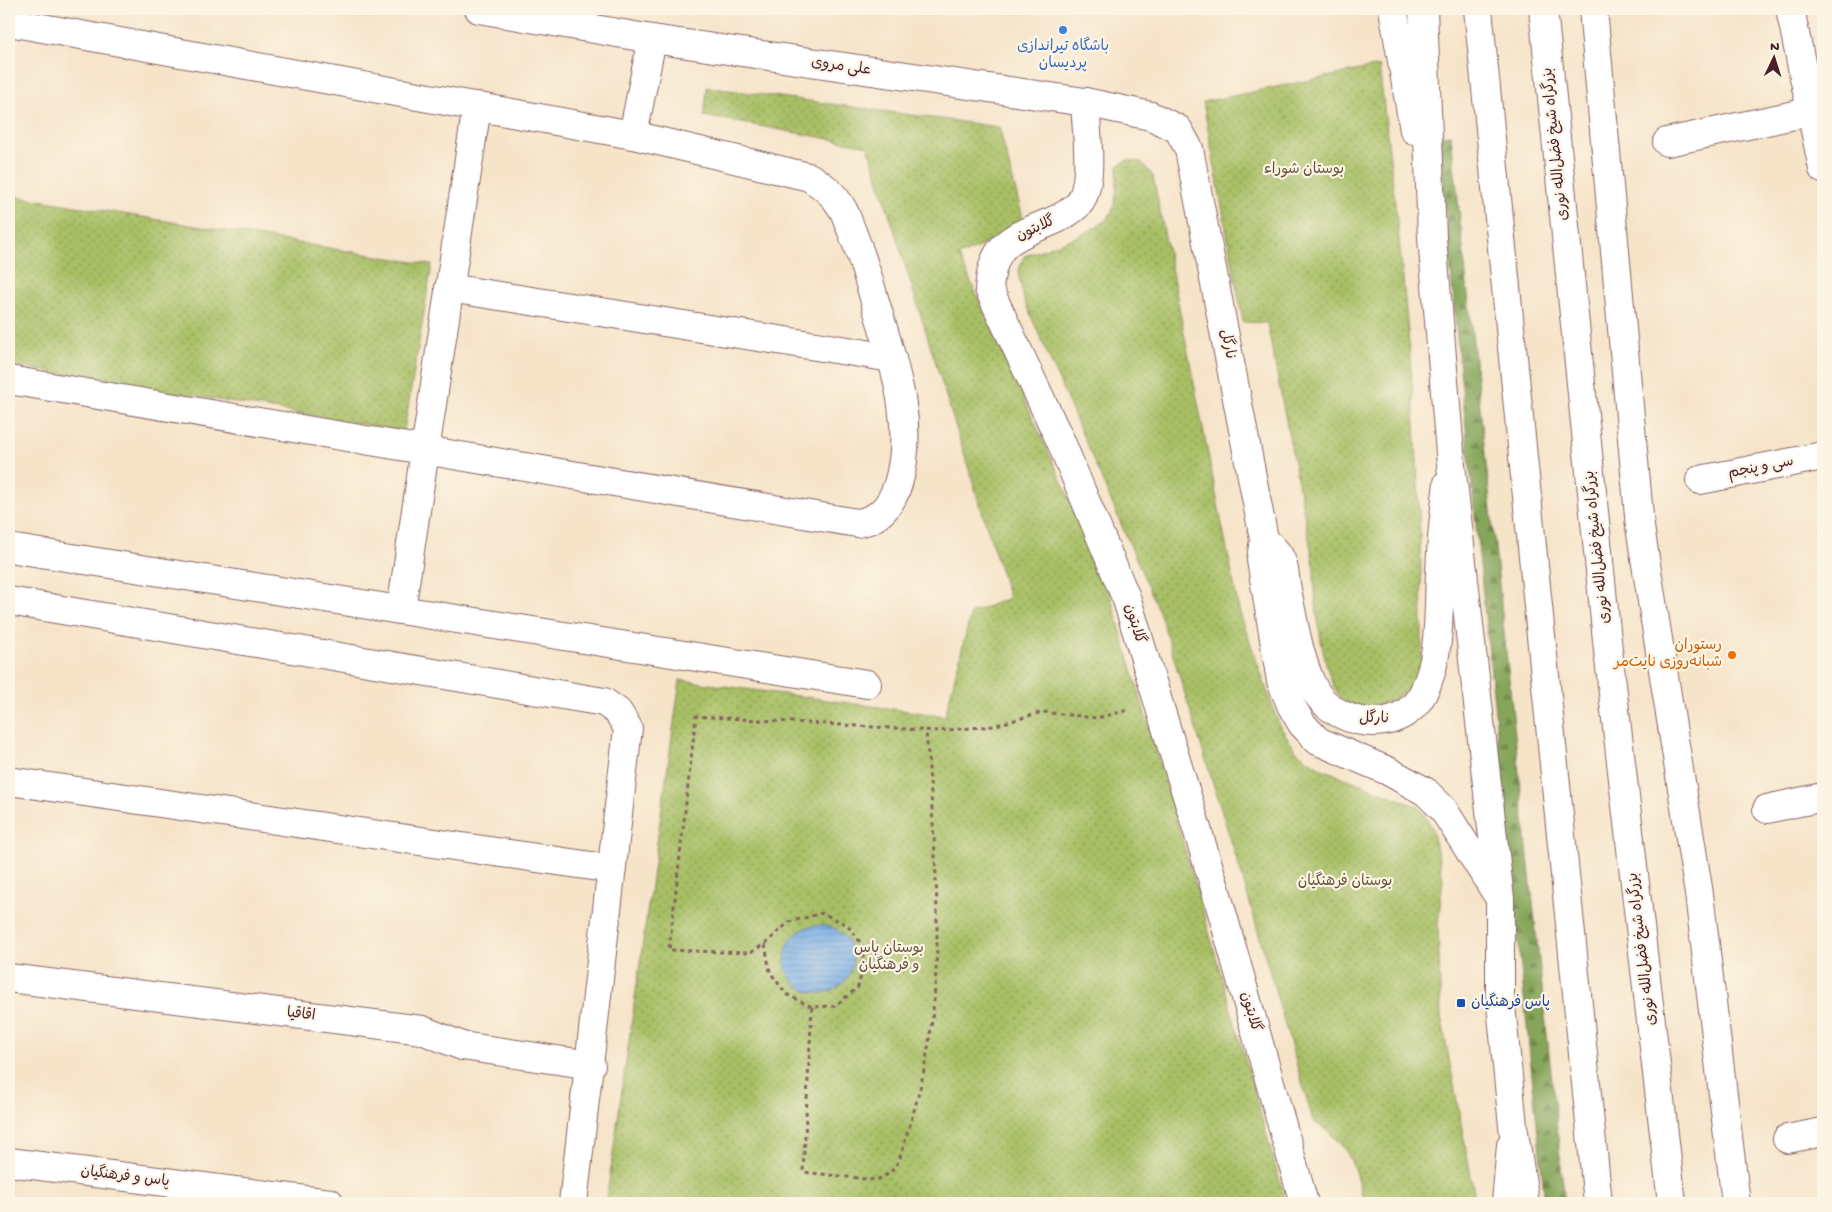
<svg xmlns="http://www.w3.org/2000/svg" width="1832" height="1212" font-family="'Gochi Hand','Playpen Sans Arabic',sans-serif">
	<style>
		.forest { fill: url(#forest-firs); stroke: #686242 }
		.park { fill: url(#park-dots); stroke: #786f48 }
		.water { fill: url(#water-rules); stroke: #616789 }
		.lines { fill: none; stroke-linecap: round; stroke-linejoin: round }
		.street-casing { stroke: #866462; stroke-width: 30 }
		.secondary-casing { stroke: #866462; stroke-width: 30 }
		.highway-casing { stroke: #866462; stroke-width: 30 }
		.path { stroke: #866462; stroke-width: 3; stroke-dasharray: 4 4; stroke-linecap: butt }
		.street { stroke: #fff; stroke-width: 28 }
		.secondary { stroke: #fff; stroke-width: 28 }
		.highway { stroke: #fff; stroke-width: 28 }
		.shop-dot { fill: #3f7fe0; stroke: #fcf5e5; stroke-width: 2 }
		.food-dot { fill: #e8710a; stroke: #fcf5e5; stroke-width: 2 }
		.transit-dot { fill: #1a4fb4; stroke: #fcf5e5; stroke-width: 2 }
		.labels { text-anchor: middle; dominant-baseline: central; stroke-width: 4.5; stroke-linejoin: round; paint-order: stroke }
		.shop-label { font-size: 15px; fill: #366cbe; stroke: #fcf5e5 }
		.street-label { font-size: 15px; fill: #4a1f2b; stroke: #fcf5e5 }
		.park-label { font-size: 15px; fill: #664f3c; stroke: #fcf5e5 }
		.food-label { font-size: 15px; fill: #c56008; stroke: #fcf5e5; text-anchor: end }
		.transit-label { font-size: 15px; fill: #164399; stroke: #fcf5e5; text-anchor: start }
	</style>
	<defs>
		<pattern id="forest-firs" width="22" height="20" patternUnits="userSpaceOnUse" patternTransform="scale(1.25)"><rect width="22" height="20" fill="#85a65a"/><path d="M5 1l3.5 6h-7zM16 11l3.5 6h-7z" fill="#6f874b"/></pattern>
		<pattern id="park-dots" width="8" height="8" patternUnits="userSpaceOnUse" patternTransform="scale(1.25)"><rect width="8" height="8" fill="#a7bf65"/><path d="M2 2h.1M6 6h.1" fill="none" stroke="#8a9b53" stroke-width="1.8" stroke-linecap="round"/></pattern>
		<pattern id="water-rules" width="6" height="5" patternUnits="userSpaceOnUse" patternTransform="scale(1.25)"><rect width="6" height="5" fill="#78afe7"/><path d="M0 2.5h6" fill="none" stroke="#648ebb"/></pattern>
	</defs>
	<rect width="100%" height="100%" fill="#fcf5e5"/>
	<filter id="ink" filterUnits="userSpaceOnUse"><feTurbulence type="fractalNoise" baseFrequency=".02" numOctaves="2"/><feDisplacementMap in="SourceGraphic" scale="10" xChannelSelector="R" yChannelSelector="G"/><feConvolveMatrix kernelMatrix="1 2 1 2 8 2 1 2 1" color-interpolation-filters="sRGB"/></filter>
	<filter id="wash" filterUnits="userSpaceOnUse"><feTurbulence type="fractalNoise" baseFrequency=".0096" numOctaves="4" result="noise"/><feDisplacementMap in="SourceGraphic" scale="20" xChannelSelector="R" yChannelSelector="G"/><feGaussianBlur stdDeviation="1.12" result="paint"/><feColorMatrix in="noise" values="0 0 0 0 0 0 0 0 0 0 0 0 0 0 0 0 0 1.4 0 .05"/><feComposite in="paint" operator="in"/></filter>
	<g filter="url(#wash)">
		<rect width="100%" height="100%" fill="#f6e4c9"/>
		<path class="forest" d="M1451,135L1565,1203H1545L1458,349L1439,136Z"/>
		<g class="park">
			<path d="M1379,66C1398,222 1416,379 1420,537C1421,569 1422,602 1422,634C1421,644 1423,655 1421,664C1416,684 1402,698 1382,704C1370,708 1348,708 1339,696C1322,672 1313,595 1314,565L1267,323L1243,322L1203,102Z"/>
			<path d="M707,87L999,127L1025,226L959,256L1104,574L1197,890L1286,1203H606L680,680L945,716L971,613L1009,598L868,146L704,116Z"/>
			<path d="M1127,160L1141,162L1153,176L1239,610L1279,725L1297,752L1322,769L1419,807L1432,827L1443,879L1438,925L1441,1016L1476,1203H1364C1352,1161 1352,1147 1313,1121L1241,873L1160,614L1024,300L1018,273L1024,256C1045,248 1100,233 1111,213C1118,200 1116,179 1118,166Z"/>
			<path d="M9,195L432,265L404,431L9,365Z"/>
		</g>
		<circle class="water" cx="819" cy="959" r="34"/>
	</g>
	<g filter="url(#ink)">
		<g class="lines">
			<defs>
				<g id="street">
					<path d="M479,9L652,39L1085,102L1151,116L1178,129L1189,149L1264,539L1261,560L1281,681L1292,707L1302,724L1318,741L1388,771L1426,792L1443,809L1500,899"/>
					<path d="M1790,9L1823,169"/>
					<path d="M9,22L633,135L809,177C823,185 834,194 842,208C846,214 848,222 851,229C861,254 869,279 876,305C893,362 916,424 898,484C891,505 880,520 857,523L9,380"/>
					<path d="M1085,102C1086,129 1094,177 1081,201C1079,205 1074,208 1070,211C1062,218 1052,221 1043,225C1007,239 992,248 989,289L1061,442L1127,600L1216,891L1304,1203"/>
					<path d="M633,135L652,39"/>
					<path d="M1667,142L1823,109"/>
					<path d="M449,288L892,358"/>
					<path d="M1700,480L1823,456"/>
					<path d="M1264,539C1269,545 1276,550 1279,556C1285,565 1285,580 1287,590C1294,622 1298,655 1312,685C1331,727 1400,738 1423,693C1441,657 1438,614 1440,574C1441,544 1444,513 1448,483"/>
					<path d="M9,548L867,684"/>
					<path d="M9,601L604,702L618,712L628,728L573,1203"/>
					<path d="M401,610L477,106"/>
					<path d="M9,781L612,869"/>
					<path d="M1767,809L1823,797"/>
					<path d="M9,978L422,1030L462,1046L591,1065"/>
					<path d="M1787,1139L1823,1132"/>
				</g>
				<g id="secondary">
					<path d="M9,1162L330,1203"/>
					<path d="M1506,1203L1511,1145"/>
				</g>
				<g id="highway">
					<path d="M1393,9L1414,130"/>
					<path d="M1423,9L1432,237L1451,465L1500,899V995L1513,1126L1525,1203"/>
					<path d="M1478,9L1598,1203"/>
					<path d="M1543,9L1608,650L1672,1203"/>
					<path d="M1593,9L1640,527L1699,894L1736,1203"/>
				</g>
			</defs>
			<use href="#street" class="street-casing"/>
			<use href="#secondary" class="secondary-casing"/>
			<use href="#highway" class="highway-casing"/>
			<g class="path">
				<path d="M765,944L770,972L786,994L812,1007L835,1006L858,987L864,963L861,943L847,925L822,913L789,922L765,944L749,953L669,950L696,716L936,731L993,726L1043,712L1097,718L1128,710"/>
				<path d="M812,1007L803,1172L875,1180C902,1172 901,1151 909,1127C951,999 936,862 926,730"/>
			</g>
			<use href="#street" class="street"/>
			<use href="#secondary" class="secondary"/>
			<use href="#highway" class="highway"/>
		</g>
	</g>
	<circle class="shop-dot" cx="1063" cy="30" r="5"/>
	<circle class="food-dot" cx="1732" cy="655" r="5"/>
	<rect class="transit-dot" x="1456" y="998" width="10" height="10" rx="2.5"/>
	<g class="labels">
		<g class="shop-label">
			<text x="1063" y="47">باشگاه تیراندازی<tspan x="1063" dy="17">پردیسان</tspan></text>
		</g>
		<g class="street-label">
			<text transform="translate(841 67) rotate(8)">علی مروی</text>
			<text transform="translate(1556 144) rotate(-96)">بزرگراه شیخ فضل‌الله نوری</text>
			<text transform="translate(1036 229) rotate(-24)">گلابتون</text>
			<text transform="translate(1227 344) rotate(79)">نارگل</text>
			<text transform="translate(1761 468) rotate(-11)">سی و پنجم</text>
			<text transform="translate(1598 547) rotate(-96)">بزرگراه شیخ فضل‌الله نوری</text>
			<text transform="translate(1134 624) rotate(73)">گلابتون</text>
			<text transform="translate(1374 719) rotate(1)">نارگل</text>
			<text transform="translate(1643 949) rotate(-97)">بزرگراه شیخ فضل‌الله نوری</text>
			<text transform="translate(1250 1012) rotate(74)">گلابتون</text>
			<text transform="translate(301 1015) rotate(7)">اقاقیا</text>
			<text transform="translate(125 1177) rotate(7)">پاس و فرهنگیان</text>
		</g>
		<g class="park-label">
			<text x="1304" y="170">بوستان شوراء</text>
			<text x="1345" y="882">بوستان فرهنگیان</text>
			<text x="889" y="949">بوستان پاس<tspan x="889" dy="17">و فرهنگیان</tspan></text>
		</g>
		<g class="food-label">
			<text x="1722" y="646">رستوران<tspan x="1722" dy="17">شبانه‌روزی نایت‌مر</tspan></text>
		</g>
		<g class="transit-label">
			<text x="1471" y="1003">پاس فرهنگیان</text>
		</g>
	</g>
	<rect width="1832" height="1212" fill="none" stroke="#fcf5e5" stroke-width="30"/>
	<g transform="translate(1774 58) rotate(4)" stroke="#fcf5e5" stroke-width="4" paint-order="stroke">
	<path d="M0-4L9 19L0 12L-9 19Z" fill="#4a1f2b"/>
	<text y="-8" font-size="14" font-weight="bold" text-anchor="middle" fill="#4a1f2b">N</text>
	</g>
</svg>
